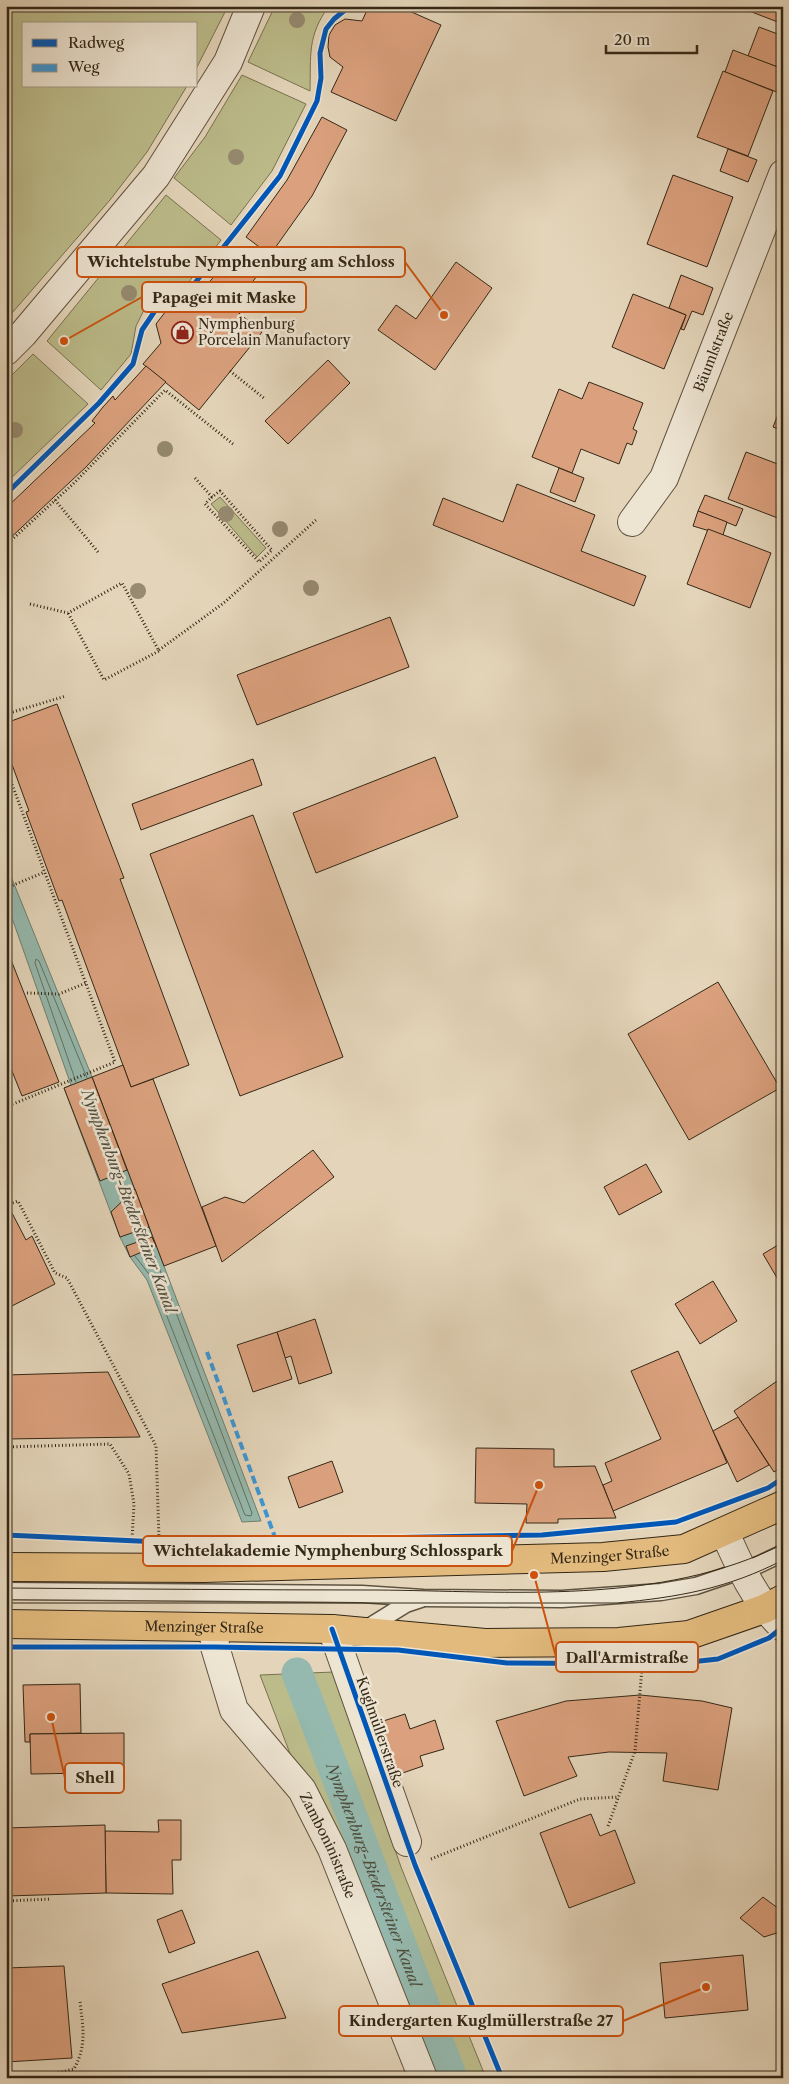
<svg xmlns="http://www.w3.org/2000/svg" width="789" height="2084" font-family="'Libre Caslon Text',serif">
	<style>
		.green { fill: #bcbb8a; stroke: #787250 }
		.water { fill: #95b9ae; stroke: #6e7f71 }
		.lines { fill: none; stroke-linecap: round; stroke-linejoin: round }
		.shore { stroke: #647062; stroke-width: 1 }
		.canal { stroke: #95b9ae; stroke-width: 31 }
		.building { fill: #dba17e; stroke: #342816 }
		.service-casing { stroke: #60533f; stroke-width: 19 }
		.minor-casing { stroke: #60533f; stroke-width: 30 }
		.primary-casing { stroke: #342816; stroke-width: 30 }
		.path { stroke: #342816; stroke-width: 3; stroke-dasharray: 1 2.5; stroke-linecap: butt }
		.service { stroke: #ede4d2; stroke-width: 16 }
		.minor { stroke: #ede4d2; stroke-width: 28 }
		.primary { stroke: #e2ba7d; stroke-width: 28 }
		.tram { stroke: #342816; stroke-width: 1 }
		.quiet { stroke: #3d96d4; stroke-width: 4; stroke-dasharray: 8 4; stroke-linecap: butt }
		.cycleway-casing { stroke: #ede4d2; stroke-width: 8 }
		.cycleway { stroke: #0057b8; stroke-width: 5 }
		.tree { fill: #968a70 }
		.labels { text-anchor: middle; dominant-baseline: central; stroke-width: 5; stroke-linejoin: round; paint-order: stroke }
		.poi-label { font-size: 14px; fill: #342816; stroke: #ede4d2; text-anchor: start }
		.street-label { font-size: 14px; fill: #342816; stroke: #ede4d2 }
		.water-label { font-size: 15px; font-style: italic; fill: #4c4c3c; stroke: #ede4d2 }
		.leader { fill: none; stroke: #cd520e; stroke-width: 2 }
		.callout-dot { fill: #cd520e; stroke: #ede4d2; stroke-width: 2 }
		.callout { fill: #ede4d2; stroke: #cd520e; stroke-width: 2 }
		.callout-label { font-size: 15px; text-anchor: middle; font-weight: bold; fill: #342816 }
	</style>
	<rect width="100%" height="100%" fill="#e4d5ba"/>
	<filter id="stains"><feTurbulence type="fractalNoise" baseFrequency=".004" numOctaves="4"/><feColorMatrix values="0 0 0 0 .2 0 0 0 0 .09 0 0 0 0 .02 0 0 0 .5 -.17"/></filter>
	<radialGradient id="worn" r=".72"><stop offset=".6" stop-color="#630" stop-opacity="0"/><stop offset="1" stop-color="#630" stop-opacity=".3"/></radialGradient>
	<g class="green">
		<path d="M6,6H228L196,69V24H24V86H187L147,152L110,200L6,320Z"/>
		<path d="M275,6H329C307,36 311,55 310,91L248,62Z"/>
		<path d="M242,75L306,104L272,171L231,225L174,178L205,137Z"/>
		<path d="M166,195L221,240L188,283L168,289L149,300L136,326L131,354L101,390L47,341Z"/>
		<path d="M33,354L88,404L6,483V381Z"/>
		<path d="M220,497L266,548L257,557L211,504Z"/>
		<path d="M334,1672L401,1867L486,2078H414L260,1675Z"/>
	</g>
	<path class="water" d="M6,864L92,1077L261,1521L242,1522L147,1280L130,1257L120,1237L64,1088L71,1085L6,901Z"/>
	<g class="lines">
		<g class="shore">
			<path d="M76,1082L35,963L36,959L39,961L87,1078"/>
			<path d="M135,1256L152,1278L245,1515L251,1516L252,1513L152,1249"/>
		</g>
		<path class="canal" id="s1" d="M297,1673L452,2078"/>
	</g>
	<g class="building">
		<path d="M369,6H398L441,25L396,121L331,92L343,67L330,57L328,47L329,35L335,25L345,19L362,21Z"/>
		<path d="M745,6H783V24L744,9Z"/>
		<path d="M759,27L783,36V69L748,56Z"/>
		<path d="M733,50L783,69L782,94L725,72Z"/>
		<path d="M723,71L773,91L748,156L697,137Z"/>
		<path d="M322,117L347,130L312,196L270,255L246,237L287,180Z"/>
		<path d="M728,149L757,160L748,182L720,171Z"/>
		<path d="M673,175L733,197L707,267L647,244Z"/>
		<path d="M237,249L262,270L232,307L206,286Z"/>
		<path d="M456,262L492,288L435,370L378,330L396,305L416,319Z"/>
		<path d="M681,275L713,288L703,315L692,311L684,330L681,329L686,315L669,308Z"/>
		<path d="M206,286L262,332L199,410L143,364L161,343L156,324L169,307L187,308Z"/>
		<path d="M633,294L686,315L664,369L612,347Z"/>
		<path d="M328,360L350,383L288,444L265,421Z"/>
		<path d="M146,366L166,382L86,467L6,542V508L95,423L92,421L103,407L113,396L115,400Z"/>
		<path d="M589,382L643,403L633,429L637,431L632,445L627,443L619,464L581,449L572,473L532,457L559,389L582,399Z"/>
		<path d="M783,402V431L773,427Z"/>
		<path d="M746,452L783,466V520L728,499Z"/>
		<path d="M559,468L584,478L575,502L550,492Z"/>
		<path d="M517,484L595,515L581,551L646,576L634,606L433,525L443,498L503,522Z"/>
		<path d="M705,495L743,509L736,526L698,511Z"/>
		<path d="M698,511L727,522L723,535L693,526Z"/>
		<path d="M708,529L771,553L750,608L687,584Z"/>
		<path d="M390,617L409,667L257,725L237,675Z"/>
		<path d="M57,704L124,878L120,879L189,1065L131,1087L62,900L59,901L26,812L29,811L6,748V723Z"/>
		<path d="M435,757L458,817L316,873L293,813Z"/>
		<path d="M253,759L262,785L141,830L132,804Z"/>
		<path d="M253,815L343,1057L240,1096L150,854Z"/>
		<path d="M6,947L59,1082L22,1096L6,1056Z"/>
		<path d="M718,982L780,1088L689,1140L628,1034Z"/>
		<path d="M123,1065L131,1087L153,1079L216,1246L164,1266L92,1077Z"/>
		<path d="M92,1077L127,1170L100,1181L64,1088Z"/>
		<path d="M313,1150L334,1177L222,1262L202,1207L225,1197L244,1203Z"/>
		<path d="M646,1164L662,1192L619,1215L604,1187Z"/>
		<path d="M135,1189L149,1227L120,1237L111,1212Z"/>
		<path d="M12,1213L26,1240L32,1236L55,1284L6,1309V1216Z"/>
		<path d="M152,1237L156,1246L130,1257L126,1246Z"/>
		<path d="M783,1242V1288L763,1254Z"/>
		<path d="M713,1281L737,1321L700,1344L675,1304Z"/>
		<path d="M315,1319L332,1373L299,1384L291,1356L285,1358L277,1332Z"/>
		<path d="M277,1332L292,1379L253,1392L237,1345Z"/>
		<path d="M678,1351L727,1463L613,1511L603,1485L612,1481L605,1463L661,1439L631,1371Z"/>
		<path d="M108,1372L140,1437L6,1439V1375Z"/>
		<path d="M780,1379L783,1385V1466L774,1472L734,1411Z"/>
		<path d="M738,1417L769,1465L737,1482L713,1431Z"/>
		<path d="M476,1448L554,1449V1467L595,1466L616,1518L558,1519V1523H526L527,1504L475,1503Z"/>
		<path d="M332,1461L343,1492L299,1508L288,1477Z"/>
		<path d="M80,1684L81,1733L30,1734V1742H25L23,1685Z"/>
		<path d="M640,1695L702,1701L732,1708L718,1790L663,1781L667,1753L609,1752L568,1757L577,1776L524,1796L496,1721L566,1701Z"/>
		<path d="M405,1714L410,1729L435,1720L444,1749L420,1756L423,1766L391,1777L374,1724Z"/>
		<path d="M124,1733V1782H87V1773L31,1774L30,1734Z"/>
		<path d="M591,1814L600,1836L615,1830L635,1883L569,1908L540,1833Z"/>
		<path d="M158,1820H181V1860H172L173,1894L106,1893L105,1831L159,1832Z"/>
		<path d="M105,1825L106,1893L6,1896V1828Z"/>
		<path d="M763,1897L783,1912V1931L764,1937L740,1918Z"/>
		<path d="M182,1910L195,1943L169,1953L157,1920Z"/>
		<path d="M258,1951L286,2018L182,2033L162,1984Z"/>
		<path d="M743,1955L748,2010L665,2018L660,1963Z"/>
		<path d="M64,1966L72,2058L6,2062V1968Z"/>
	</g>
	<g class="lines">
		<defs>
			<g id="service">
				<path d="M6,1591L362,1594L423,1598L562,1599L661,1592L696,1586L758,1565L783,1553"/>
				<path d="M364,1630L406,1604L421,1599"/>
			</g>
			<g id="minor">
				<path d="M6,351L23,334L156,176L228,62L251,6"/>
				<path id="s2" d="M632,522L664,478L783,174"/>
				<path d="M725,1533C740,1567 755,1601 783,1627"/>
				<path id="s3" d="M214,1628L215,1647L234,1710L302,1790L332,1849L423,2078"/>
				<path d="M332,1629L407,1842"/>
			</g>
			<g id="primary">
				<path id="s4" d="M6,1567L204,1568L603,1557L684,1549L783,1505"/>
				<path id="s5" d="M6,1624L332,1629L485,1643L619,1642L689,1635L764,1609L783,1599"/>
			</g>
		</defs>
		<use href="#service" class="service-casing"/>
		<use href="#minor" class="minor-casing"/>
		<use href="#primary" class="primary-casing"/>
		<g class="path">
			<path d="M230,371L265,399"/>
			<path d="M195,478L212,497L220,491L272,550L259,562L205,504L212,497"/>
			<path d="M55,500L98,552"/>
			<path d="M6,545L73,484L165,390L233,444"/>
			<path d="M30,604L68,613L122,583L159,651L104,680L68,613"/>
			<path d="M159,650L225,602L316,520"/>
			<path d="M6,714L66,696"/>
			<path d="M6,768L115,1062L13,1104"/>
			<path d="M6,888L45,872"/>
			<path d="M27,993L59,994L86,983"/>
			<path d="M6,1205L18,1201L55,1273L67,1278L156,1446L159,1539"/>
			<path d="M6,1447L110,1444L129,1474L134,1504L132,1539"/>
			<path d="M608,1826L635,1751L642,1668"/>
			<path d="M431,1859L580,1799L619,1797"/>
			<path d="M6,1901L51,1899"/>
			<path d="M6,2076L53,2074L74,2069C87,2045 83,2028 80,2002"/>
		</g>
		<use href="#service" class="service"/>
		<use href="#minor" class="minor"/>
		<use href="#primary" class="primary"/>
		<g class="tram">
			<path d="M6,1588C130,1589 253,1590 376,1590C509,1591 661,1606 783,1544"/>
			<path d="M6,1603H617C678,1597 727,1589 783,1560"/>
		</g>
		<path class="quiet" d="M207,1352L276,1540"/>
		<defs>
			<g id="cycleway">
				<path d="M6,494L99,403L133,364L142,330L163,299L191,288L280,176L317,101L321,78L320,53L326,29L334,19L350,6"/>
				<path d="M6,1535L160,1542L542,1535L676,1522L768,1488L783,1478"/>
				<path d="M332,1629L415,1865L502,2078"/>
				<path d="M6,1647H215L398,1650L507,1663L672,1664L718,1659L769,1638L783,1627"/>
			</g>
		</defs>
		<use href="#cycleway" class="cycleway-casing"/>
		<use href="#cycleway" class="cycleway"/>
	</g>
	<g class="tree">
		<circle cx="297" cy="20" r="8"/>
		<circle cx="236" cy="157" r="8"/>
		<circle cx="129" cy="293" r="8"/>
		<circle cx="15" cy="430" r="8"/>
		<circle cx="165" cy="449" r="8"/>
		<circle cx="226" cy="514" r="8"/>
		<circle cx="280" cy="529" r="8"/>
		<circle cx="311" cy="588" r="8"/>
		<circle cx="138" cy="591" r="8"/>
	</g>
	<defs>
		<symbol id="shop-ring" viewBox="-11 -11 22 22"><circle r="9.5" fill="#ede4d2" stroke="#8f2418" stroke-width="1.5"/><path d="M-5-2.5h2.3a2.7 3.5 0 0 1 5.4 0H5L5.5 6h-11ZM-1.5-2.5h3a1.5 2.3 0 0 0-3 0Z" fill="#8f2418"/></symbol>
	</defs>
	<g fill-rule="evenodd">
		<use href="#shop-ring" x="170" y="320" width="25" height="25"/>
	</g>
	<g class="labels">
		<g class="poi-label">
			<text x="198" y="324">Nymphenburg<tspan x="198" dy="16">Porcelain Manufactory</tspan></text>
		</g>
		<g class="street-label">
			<text stroke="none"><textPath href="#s2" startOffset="190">Bäumlstraße</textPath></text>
			<text stroke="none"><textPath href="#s4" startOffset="604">Menzinger Straße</textPath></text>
			<text stroke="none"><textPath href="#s5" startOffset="198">Menzinger Straße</textPath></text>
			<text transform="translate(380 1732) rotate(71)">Kuglmüllerstraße</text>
			<text stroke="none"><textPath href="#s3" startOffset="251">Zamboninistraße</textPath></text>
		</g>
		<g class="water-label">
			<text transform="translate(129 1201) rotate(69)">Nymphenburg-Biedersteiner Kanal</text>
			<text stroke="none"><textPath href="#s1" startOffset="216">Nymphenburg-Biedersteiner Kanal</textPath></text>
		</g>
	</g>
	<path class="leader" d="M444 315L405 262M64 341L142 297M539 1485L512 1551M534 1575L556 1657M51 1717L65 1778M706 1987L623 2021"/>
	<g class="callout-dot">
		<circle cx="444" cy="315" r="5"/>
		<circle cx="64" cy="341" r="5"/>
		<circle cx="539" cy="1485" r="5"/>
		<circle cx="534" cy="1575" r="5"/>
		<circle cx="51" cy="1717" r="5"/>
		<circle cx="706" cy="1987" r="5"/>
	</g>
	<g class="callout">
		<rect x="77" y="247" width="328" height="30" rx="5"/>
		<rect x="142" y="282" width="164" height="30" rx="5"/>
		<rect x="143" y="1536" width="369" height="30" rx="5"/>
		<rect x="556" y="1642" width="142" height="30" rx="5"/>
		<rect x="65" y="1763" width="59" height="30" rx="5"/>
		<rect x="339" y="2006" width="284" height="30" rx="5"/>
	</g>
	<g class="callout-label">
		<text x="241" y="267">Wichtelstube Nymphenburg am Schloss</text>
		<text x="224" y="303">Papagei mit Maske</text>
		<text x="328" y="1556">Wichtelakademie Nymphenburg Schlosspark</text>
		<text x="627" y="1663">Dall'Armistraße</text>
		<text x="95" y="1783">Shell</text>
		<text x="481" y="2026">Kindergarten Kuglmüllerstraße 27</text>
	</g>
	<rect width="789" height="2084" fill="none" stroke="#e4d5ba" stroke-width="25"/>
	<rect x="8" y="8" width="774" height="2069" fill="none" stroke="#342816" stroke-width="2.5"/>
	<rect x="12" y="12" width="764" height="2059" fill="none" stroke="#342816"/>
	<rect x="22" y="22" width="175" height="65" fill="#ede4d2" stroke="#a39987"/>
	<rect x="32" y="39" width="25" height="8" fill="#0057b8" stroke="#a39987"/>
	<text x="68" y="48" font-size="15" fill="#342816">Radweg</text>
	<rect x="32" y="64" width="25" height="8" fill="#3d96d4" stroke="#a39987"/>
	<text x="68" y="72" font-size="15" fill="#342816">Weg</text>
	<path d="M606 45v8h91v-8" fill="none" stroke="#342816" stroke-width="2.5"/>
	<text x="614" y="45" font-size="15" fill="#342816" stroke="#ede4d2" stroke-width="4" paint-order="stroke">20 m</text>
	<rect width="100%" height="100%" filter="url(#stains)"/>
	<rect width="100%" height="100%" fill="url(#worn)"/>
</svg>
